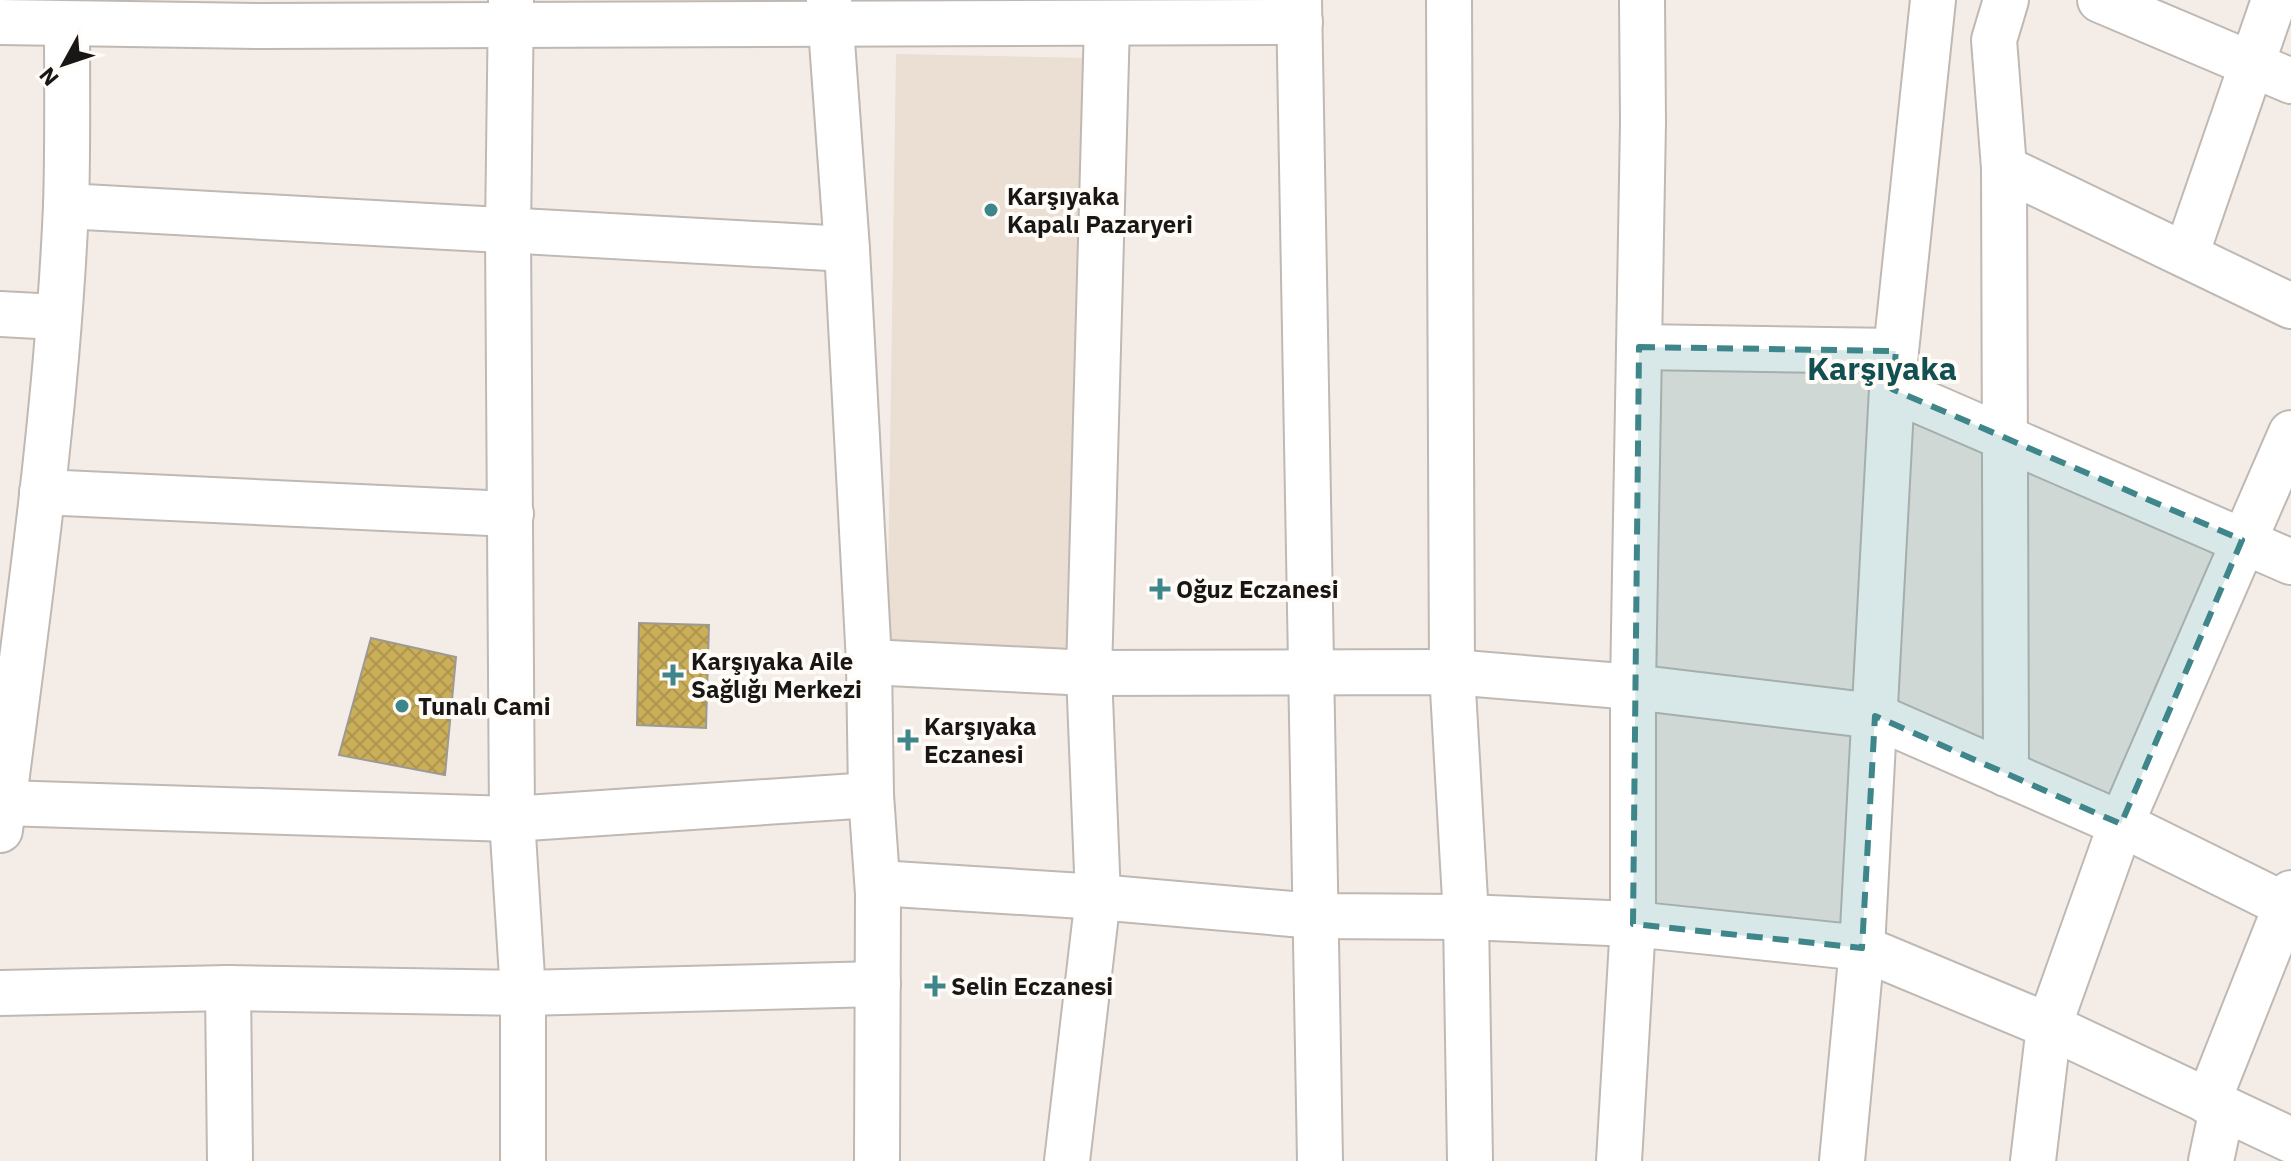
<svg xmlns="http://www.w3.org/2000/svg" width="2291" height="1161" font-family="'IBM Plex Sans',sans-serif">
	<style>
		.built { fill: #ebded3 }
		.building { fill: url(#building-cross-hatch); stroke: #9d9a93; stroke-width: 2 }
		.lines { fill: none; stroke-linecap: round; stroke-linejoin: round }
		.minor-casing { stroke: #bfb8b3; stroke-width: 48 }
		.minor { stroke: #fff; stroke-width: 44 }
		.marked { fill: #3e868a; fill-opacity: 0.2; stroke: #3e868a; stroke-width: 6; stroke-dasharray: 16 10; stroke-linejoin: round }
		.poi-dot { fill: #3e868a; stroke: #fffbf7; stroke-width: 3 }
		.labels { text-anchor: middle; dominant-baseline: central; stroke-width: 8; stroke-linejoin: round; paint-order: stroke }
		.poi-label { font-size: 24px; font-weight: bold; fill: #191715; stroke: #fffbf7; text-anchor: start }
		.district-label { font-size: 32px; font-weight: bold; fill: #114f52; stroke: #fffbf7 }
	</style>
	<defs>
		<pattern id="building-cross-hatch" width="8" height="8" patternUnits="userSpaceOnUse" patternTransform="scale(2)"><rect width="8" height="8" fill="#caae59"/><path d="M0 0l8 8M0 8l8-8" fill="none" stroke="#ad954d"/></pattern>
	</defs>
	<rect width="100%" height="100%" fill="#f4ede7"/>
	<path class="built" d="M896,54L1090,58L1081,655L887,651Z"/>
	<g class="building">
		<path d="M639,623L709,625L706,728L637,725Z"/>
		<path d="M371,638L456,657L445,775L339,755Z"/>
	</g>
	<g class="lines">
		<defs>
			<g id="minor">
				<path d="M511,0L508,232L512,819L523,993V1161"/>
				<path d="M829,0L847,249L869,662L871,795L878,894L877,1161"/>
				<path d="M1299,0L1320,1161"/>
				<path d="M1449,0L1452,672L1466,917L1470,1161"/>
				<path d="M2100,0L2291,81"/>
				<path d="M0,22L261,26L1300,22"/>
				<path d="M2004,168L2291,306"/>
				<path d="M66,206L847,249"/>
				<path d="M2186,255L2274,0"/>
				<path d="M0,314L57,317"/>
				<path d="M1639,347L1896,351"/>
				<path d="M1892,389L2291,562"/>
				<path d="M42,492L511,514"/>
				<path d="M869,662L1089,673L1452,672L1633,687L1875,716L2121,824L2291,908"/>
				<path d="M2006,774L2004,168L1994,40L2006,0"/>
				<path d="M4,803L512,819L871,795"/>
				<path d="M0,830C26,623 57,415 66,206C68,146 67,84 67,24"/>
				<path d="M878,883L1098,897L1315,916L1466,917L1633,924L1862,948L2049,1026L2291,1140"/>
				<path d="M228,988L230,1161"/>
				<path d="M0,993L228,988L523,993L878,984"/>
				<path d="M2208,1102L2291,893"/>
				<path d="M1067,1161L1098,897L1089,673L1107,23"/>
				<path d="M1619,1161L1633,924V687L1643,122L1642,0"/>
				<path d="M1842,1161L1862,948L1892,389L1933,0"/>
				<path d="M2033,1161L2049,1026L2121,824L2291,433"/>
				<path d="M2211,1161L2222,1109"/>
			</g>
		</defs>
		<use href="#minor" class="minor-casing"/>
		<use href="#minor" class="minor"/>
	</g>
	<path class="marked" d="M1639,347L1896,351L1892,389L2242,540L2121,824L1875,716L1862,948L1633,924Z"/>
	<g class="poi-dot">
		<circle cx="991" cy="210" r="8"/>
		<path d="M1156 577h8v8h8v8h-8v8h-8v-8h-8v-8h8z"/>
		<path d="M669 663h8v8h8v8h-8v8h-8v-8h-8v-8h8z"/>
		<circle cx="402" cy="706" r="8"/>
		<path d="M904 728h8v8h8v8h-8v8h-8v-8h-8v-8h8z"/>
		<path d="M931 974h8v8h8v8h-8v8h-8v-8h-8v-8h8z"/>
	</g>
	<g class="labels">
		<g class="poi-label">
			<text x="1007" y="196">Karşıyaka<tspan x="1007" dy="28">Kapalı Pazaryeri</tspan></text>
			<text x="1176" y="589">Oğuz Eczanesi</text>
			<text x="691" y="661">Karşıyaka Aile<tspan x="691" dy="28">Sağlığı Merkezi</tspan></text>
			<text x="418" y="706">Tunalı Cami</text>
			<text x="924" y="726">Karşıyaka<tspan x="924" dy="28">Eczanesi</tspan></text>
			<text x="951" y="986">Selin Eczanesi</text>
		</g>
		<g class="district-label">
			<text x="1882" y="368">Karşıyaka</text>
		</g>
	</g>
	<g transform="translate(64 64) rotate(230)" stroke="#fffbf7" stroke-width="6" paint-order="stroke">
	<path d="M0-6L14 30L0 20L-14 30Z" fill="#191715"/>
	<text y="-12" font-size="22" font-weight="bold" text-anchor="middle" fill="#191715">N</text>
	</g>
</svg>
